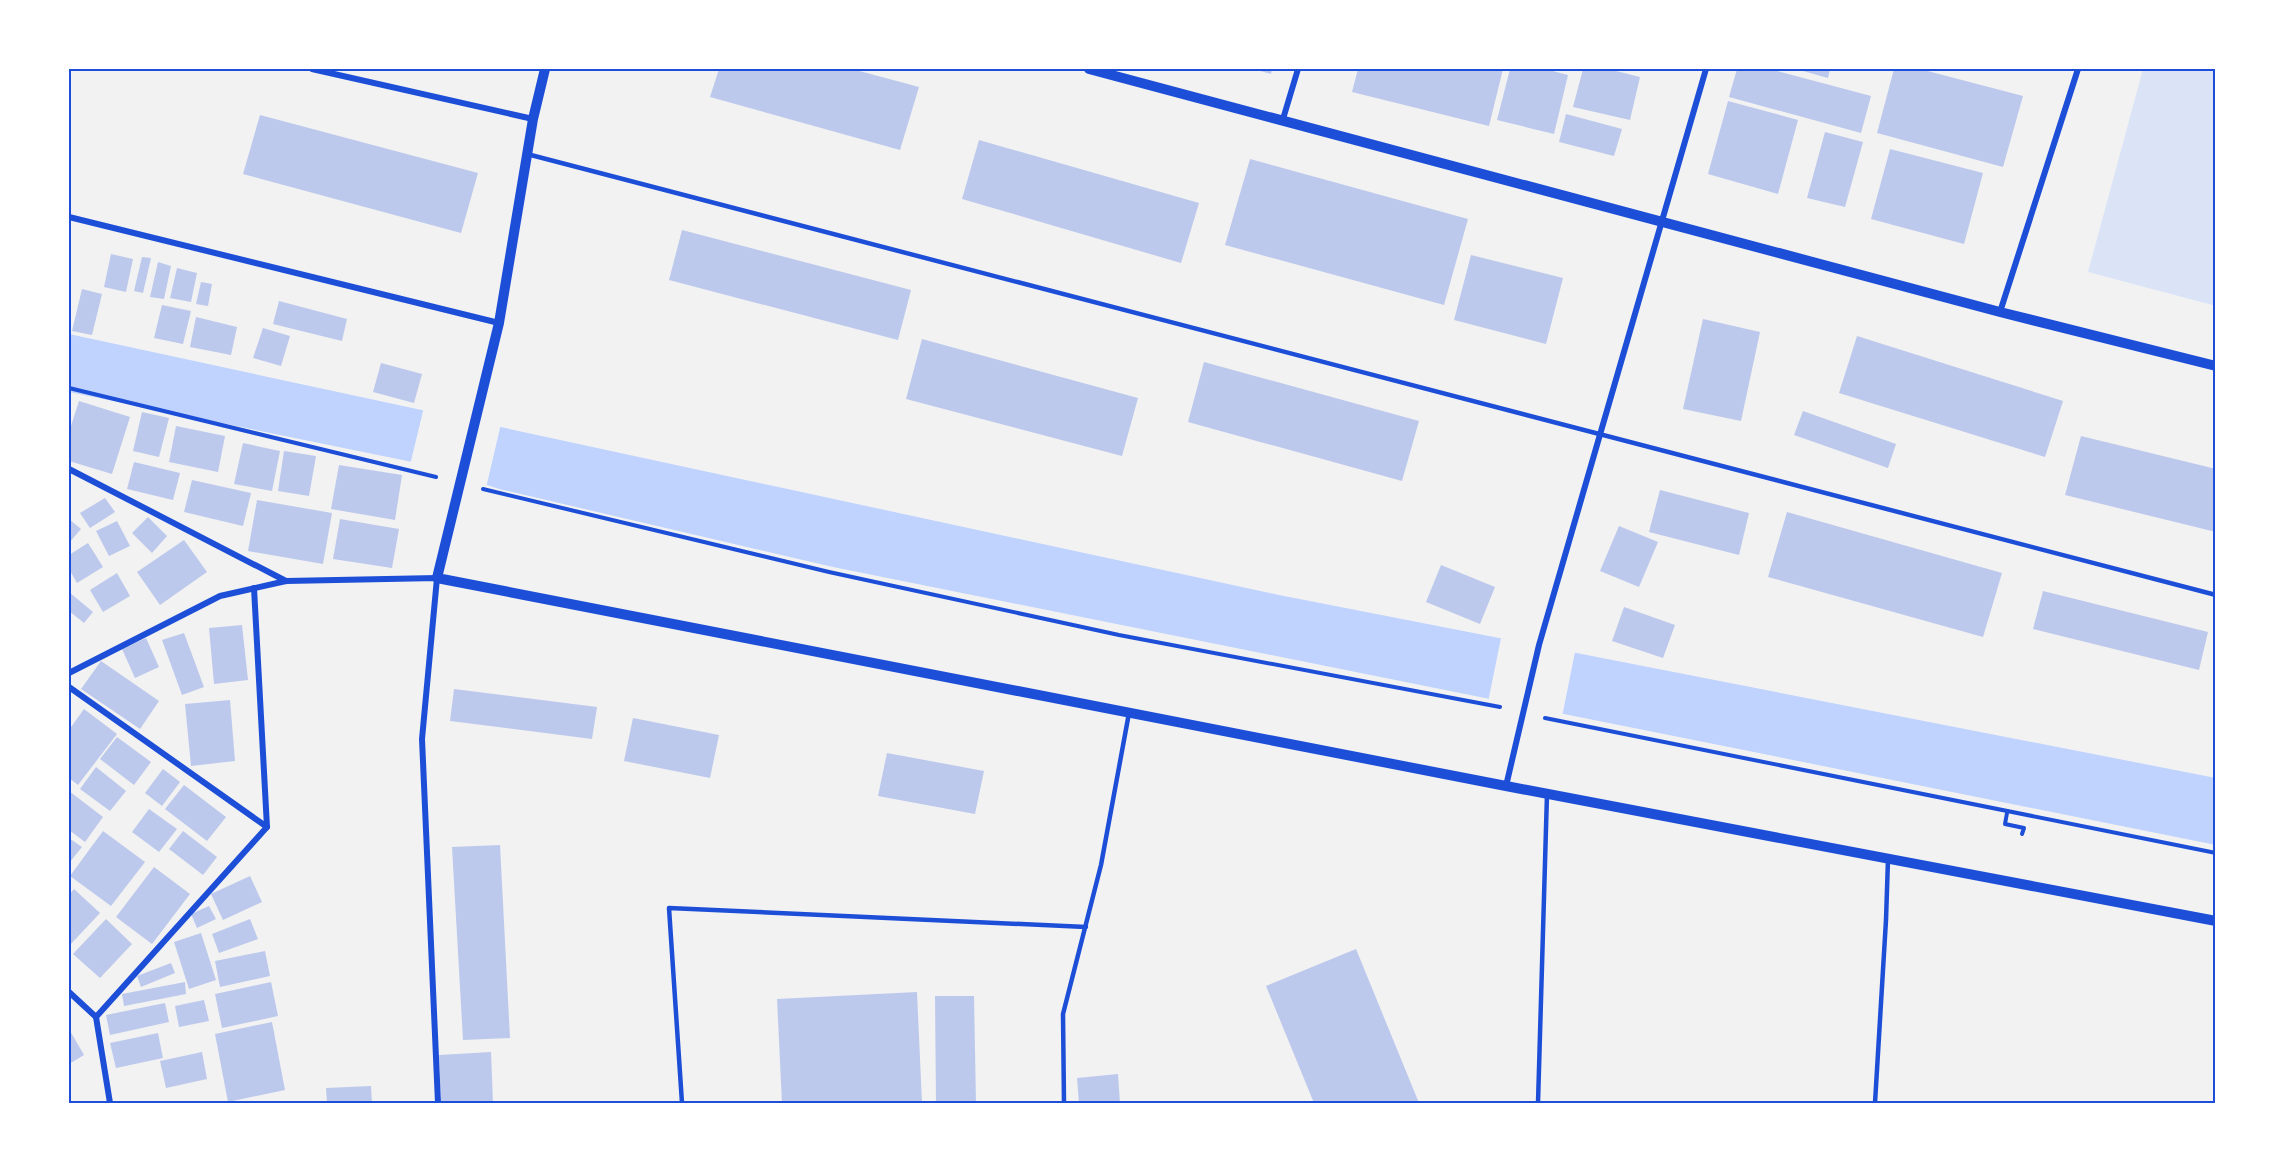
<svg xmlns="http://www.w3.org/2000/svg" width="2285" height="1172" font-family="Commissioner,sans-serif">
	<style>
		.green { fill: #dbe4f7 }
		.water { fill: #bfd3fe }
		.pier { fill: #f2f2f2 }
		.building { fill: #bdc9ec }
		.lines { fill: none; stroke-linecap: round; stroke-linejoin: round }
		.path { stroke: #1d4ed8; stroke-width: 4 }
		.service { stroke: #1d4ed8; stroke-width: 4.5 }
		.minor { stroke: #1d4ed8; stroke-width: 6 }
		.tertiary { stroke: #1d4ed8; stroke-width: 10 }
		.neatline { fill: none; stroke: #1d4ed8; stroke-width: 2 }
	</style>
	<rect width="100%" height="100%" fill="#f2f2f2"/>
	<path class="green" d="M2143,69H2216V306L2088,272Z"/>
	<path class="water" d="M69,334L1279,595L2216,778V845L833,567L499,489L432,466L69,392Z"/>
	<g class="pier">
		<path d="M424,407L501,424L486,488L432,469L410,465Z"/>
		<path d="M1501,638L1575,652L1562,717L1488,702Z"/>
	</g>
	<g class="building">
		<path d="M719,69H852L919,87L900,150L710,97Z"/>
		<path d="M1253,69H1272L1271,74Z"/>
		<path d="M1358,69H1503L1489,126L1352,92Z"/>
		<path d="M1510,69H1545L1568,75L1554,134L1497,120Z"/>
		<path d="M1583,69H1608L1640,77L1630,120L1573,107Z"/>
		<path d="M1737,69H1770L1871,96L1861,133L1729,97Z"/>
		<path d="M1796,69H1830L1828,78Z"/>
		<path d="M1894,69H1920L2023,96L2003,167L1877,133Z"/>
		<path d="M1728,101L1798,120L1778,194L1708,174Z"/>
		<path d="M1566,114L1622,129L1614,156L1559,142Z"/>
		<path d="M260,115L478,173L461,233L243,174Z"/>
		<path d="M1825,132L1863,142L1845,207L1807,198Z"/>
		<path d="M979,140L1199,203L1181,263L962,199Z"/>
		<path d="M1890,149L1983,173L1964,244L1871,219Z"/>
		<path d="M1250,159L1468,219L1444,305L1225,245Z"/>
		<path d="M682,230L911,290L898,340L669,280Z"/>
		<path d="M111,254L133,259L126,292L104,287Z"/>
		<path d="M1471,255L1563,278L1546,344L1454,320Z"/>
		<path d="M142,257L151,258L143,293L134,291Z"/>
		<path d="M158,262L171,266L164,299L150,297Z"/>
		<path d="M177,268L197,273L191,302L170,298Z"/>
		<path d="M201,282L212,284L208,306L196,304Z"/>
		<path d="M82,289L102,294L92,335L72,331Z"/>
		<path d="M279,301L347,319L342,341L273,324Z"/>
		<path d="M162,305L191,311L183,344L154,338Z"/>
		<path d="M196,317L237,327L231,355L190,347Z"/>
		<path d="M1703,319L1760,332L1741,421L1683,409Z"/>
		<path d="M263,328L290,336L281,366L253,358Z"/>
		<path d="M1857,336L2063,401L2045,457L1839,393Z"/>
		<path d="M922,339L1138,398L1122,456L906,399Z"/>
		<path d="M1204,362L1419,421L1402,481L1188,422Z"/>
		<path d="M381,363L422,374L414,403L373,392Z"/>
		<path d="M79,401L130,417L112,474L69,461V432Z"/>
		<path d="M1803,411L1896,444L1888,468L1794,435Z"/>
		<path d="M142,412L169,418L159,457L133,451Z"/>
		<path d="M176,426L225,436L218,472L169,462Z"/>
		<path d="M2081,436L2216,469V532L2065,495Z"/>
		<path d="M243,443L280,451L272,491L234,484Z"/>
		<path d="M284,451L316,456L309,496L278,491Z"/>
		<path d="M134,462L180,473L173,500L127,489Z"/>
		<path d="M339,465L402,475L395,520L331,509Z"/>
		<path d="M192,480L251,493L243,526L184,512Z"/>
		<path d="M1660,490L1749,513L1739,555L1649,532Z"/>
		<path d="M105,498L115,512L90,528L80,513Z"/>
		<path d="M257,500L332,513L323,564L248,551Z"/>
		<path d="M1787,512L2002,573L1983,637L1768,577Z"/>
		<path d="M148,517L167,536L152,553L132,533Z"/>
		<path d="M69,519L81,529L69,543Z"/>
		<path d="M340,519L399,529L392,568L333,559Z"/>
		<path d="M117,521L130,546L109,556L96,531Z"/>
		<path d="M1619,526L1658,542L1639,587L1600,571Z"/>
		<path d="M184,540L207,572L160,605L137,572Z"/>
		<path d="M88,543L103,567L77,583L69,569V555Z"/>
		<path d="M1441,565L1495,587L1480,624L1426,602Z"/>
		<path d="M117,573L130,596L103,612L90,590Z"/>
		<path d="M2043,591L2208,632L2199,670L2033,629Z"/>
		<path d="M69,592L93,612L84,623L69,611Z"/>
		<path d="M1624,607L1675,625L1663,658L1612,641Z"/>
		<path d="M242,625L248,680L214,684L209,628Z"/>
		<path d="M184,633L204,687L182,695L162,640Z"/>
		<path d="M146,638L159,667L135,678L122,649Z"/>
		<path d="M101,661L159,701L140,729L81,689Z"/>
		<path d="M454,689L597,707L592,739L450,721Z"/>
		<path d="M230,700L235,761L191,766L185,704Z"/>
		<path d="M84,709L117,734L78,785L69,778V730Z"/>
		<path d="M633,718L719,735L710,778L624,761Z"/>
		<path d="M117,737L151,762L134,785L100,759Z"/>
		<path d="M887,753L984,771L975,814L878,796Z"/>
		<path d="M96,767L126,791L110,811L80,789Z"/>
		<path d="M163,769L180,782L162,806L145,793Z"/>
		<path d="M184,785L226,817L207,841L165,809Z"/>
		<path d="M69,791L103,817L85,842L69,830Z"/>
		<path d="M149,809L177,829L159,852L132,832Z"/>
		<path d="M103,831L145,862L111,906L70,876Z"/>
		<path d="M183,831L217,857L203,875L169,849Z"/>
		<path d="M69,838L82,847L69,863Z"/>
		<path d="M500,845L510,1038L463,1040L452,847Z"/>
		<path d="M154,867L190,894L152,944L116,917Z"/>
		<path d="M250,876L262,902L223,920L211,894Z"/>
		<path d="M74,889L100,913L69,946V895Z"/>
		<path d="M209,906L216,919L197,928L191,914Z"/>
		<path d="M106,919L132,944L100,978L73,954Z"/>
		<path d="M250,919L258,939L219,953L212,934Z"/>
		<path d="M201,933L216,980L189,989L174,942Z"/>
		<path d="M1356,949L1419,1103H1314L1266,986Z"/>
		<path d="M265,951L270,976L220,987L215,961Z"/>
		<path d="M171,963L175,973L141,987L137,976Z"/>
		<path d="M185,982L186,994L124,1006L122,994Z"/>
		<path d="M271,982L278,1016L222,1028L215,994Z"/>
		<path d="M917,992L922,1103H782L777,999Z"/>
		<path d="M935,996H974L976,1103H936Z"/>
		<path d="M204,1000L209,1021L179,1027L175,1006Z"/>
		<path d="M165,1003L169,1022L110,1035L106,1015Z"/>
		<path d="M272,1022L285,1090L228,1102L215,1034Z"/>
		<path d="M69,1029L84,1055L69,1064Z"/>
		<path d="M158,1033L163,1058L116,1068L110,1043Z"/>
		<path d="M202,1052L207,1079L166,1088L160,1061Z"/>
		<path d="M491,1052L493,1103H441L439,1055Z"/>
		<path d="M1118,1074L1120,1103H1079L1077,1078Z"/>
		<path d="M371,1086L372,1103H327L326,1088Z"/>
	</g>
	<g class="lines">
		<g class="path">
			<path d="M69,388L436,477"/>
			<path d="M483,489L829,572L1119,635L1500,707"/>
			<path d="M1545,718L2216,853"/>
			<path d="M2007,813L2005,824L2024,828L2022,834"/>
		</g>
		<g class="service">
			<path d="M527,154L2216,595"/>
			<path d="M682,1103L669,908L1086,927"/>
			<path d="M1064,1103L1063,1014L1101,865L1129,713"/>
			<path d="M1538,1103L1547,794"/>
			<path d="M1875,1103L1886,920L1888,859"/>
		</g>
		<g class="minor">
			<path d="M312,69L533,119"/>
			<path d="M1283,119L1298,69"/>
			<path d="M69,217L499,323"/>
			<path d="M2000,312L2078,69"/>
			<path d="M69,469L286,581"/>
			<path d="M69,673L220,596L286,581L437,578L422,739L438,1103"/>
			<path d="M69,687L267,827"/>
			<path d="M1506,786L1539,645L1706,69"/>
			<path d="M69,992L96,1017L110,1103"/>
			<path d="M96,1017L267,827L254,588"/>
		</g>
		<g class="tertiary">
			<path d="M545,69L533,119L499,323L437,578L1506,786L2216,921"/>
			<path d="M1089,69L2000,312L2216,366"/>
		</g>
	</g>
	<rect width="2285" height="1172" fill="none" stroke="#ffffff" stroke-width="141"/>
	<rect x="70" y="70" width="2144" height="1032" class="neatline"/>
</svg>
